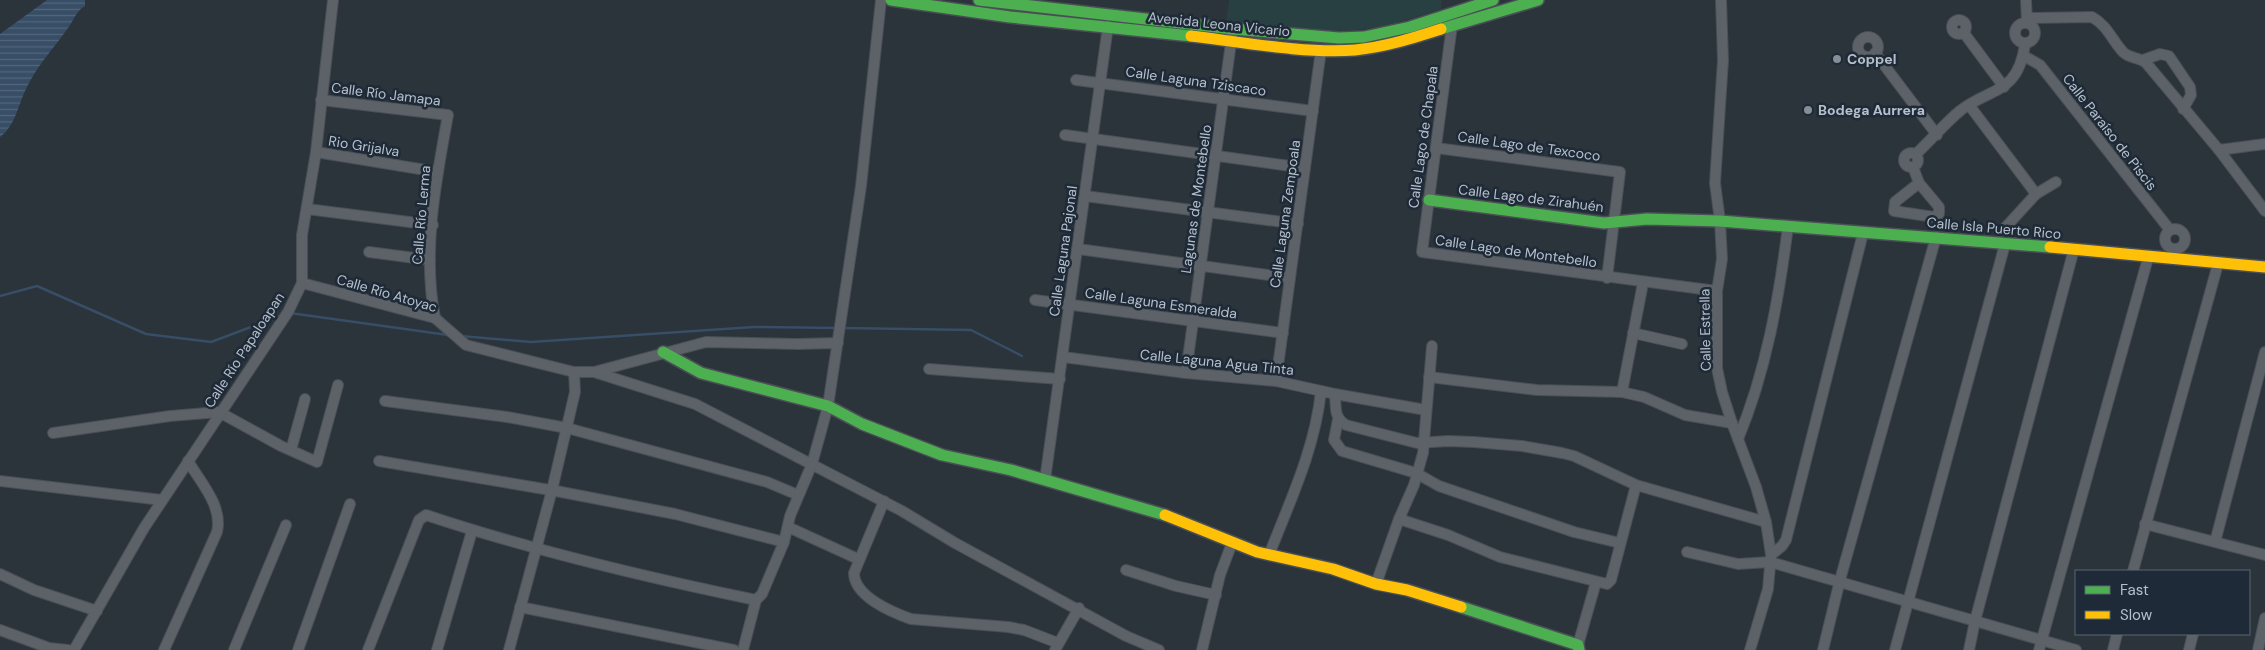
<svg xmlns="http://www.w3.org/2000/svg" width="2265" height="650" font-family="'DM Sans',sans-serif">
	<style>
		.grass { fill: #284042 }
		.water { fill: url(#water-rules) }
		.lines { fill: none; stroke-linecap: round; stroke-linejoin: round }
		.stream { stroke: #374e66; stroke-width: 2.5 }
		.street-casing { stroke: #4a4f55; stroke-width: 12 }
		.fast-casing { stroke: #4a4f55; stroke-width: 14 }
		.slow-casing { stroke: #4a4f55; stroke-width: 14 }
		.street { stroke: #5c6268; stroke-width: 10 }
		.fast { stroke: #4caf50; stroke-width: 11 }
		.slow { stroke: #ffc107; stroke-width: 11 }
		.poi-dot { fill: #858f99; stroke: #1e2a37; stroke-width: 2 }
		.labels { text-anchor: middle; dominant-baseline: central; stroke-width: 5; stroke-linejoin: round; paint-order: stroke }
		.street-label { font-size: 14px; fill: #b6c0cc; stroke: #1e2a37 }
		.poi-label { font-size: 14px; font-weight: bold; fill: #b6c0cc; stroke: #1e2a37; text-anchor: start }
	</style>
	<defs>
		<pattern id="water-rules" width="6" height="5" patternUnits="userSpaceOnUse" patternTransform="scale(1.25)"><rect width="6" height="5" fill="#374e66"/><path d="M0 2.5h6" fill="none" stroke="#52667b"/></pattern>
	</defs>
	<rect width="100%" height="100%" fill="#2b333b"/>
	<path class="grass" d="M1229,0H1442L1441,9C1418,16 1395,25 1371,28C1324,35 1274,26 1226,22Z"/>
	<path class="water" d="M47,0H85V6C76,11 74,20 68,28C54,48 36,67 26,89C18,105 16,125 0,137V34Z"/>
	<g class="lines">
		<g class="stream">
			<path d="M0,296L37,286L146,334L211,342L283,315"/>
			<path d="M290,313L448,335"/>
			<path d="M843,328L971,330L1022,356"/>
			<path d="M461,336L531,342L754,327L837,328"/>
		</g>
		<defs>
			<g id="street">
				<path d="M1721,0L1723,60L1715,183L1720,221L1722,259L1717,291V368L1722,392L1732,423L1756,487L1766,522L1771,555L1768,589L1750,650"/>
				<path d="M2026,0L2027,23"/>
				<path d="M2027,18L2092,17C2107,25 2112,40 2123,52C2130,59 2141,57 2147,64L2219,150L2265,211"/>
				<circle cx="1959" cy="27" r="7"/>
				<circle cx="2025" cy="33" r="10"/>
				<path d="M1452,25L1422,252L1717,291"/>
				<path d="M1964,33L2004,87"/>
				<circle cx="1868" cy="47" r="10"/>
				<path d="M1875,53L1937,135"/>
				<path d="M2024,56L2040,65L2170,230"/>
				<path d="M2143,60L2160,54L2169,56L2190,87L2191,95L2183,109"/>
				<path d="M1076,80L1313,111"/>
				<path d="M321,100L448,115C436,180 422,252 435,318"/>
				<path d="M1969,105L2036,194"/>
				<path d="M1065,135L1305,168"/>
				<path d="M1436,148L1620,172L1607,278"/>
				<path d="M2219,150L2265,144"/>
				<path d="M316,152L438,172"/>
				<circle cx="1911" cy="160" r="7"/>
				<path d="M1916,154C1931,140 1945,123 1961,110C1992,87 2018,94 2025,44"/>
				<path d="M1913,167L1919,183L1939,207V214L1934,217L1894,211L1895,202L1919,183"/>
				<path d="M1085,196L1298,224"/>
				<path d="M307,209L433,225"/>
				<circle cx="2175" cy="239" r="10"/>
				<path d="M2004,229L2036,194L2056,182"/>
				<path d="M1078,249L1290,278"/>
				<path d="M369,252L430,260"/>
				<path d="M302,283L435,318L466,345L574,372H594L706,342L798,344L838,343"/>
				<path d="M1035,300L1283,333"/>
				<path d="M1633,333L1682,344"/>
				<path d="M1063,357L1186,373L1276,381L1335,394L1426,410"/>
				<path d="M929,369L1060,379"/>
				<path d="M594,372L695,404L902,511L955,543L1126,636L1159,650"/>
				<path d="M1186,373L1232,35"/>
				<path d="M1429,377L1537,390L1622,392L1644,397L1685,415L1732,423"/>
				<path d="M1276,381L1321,50"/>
				<path d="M1622,392L1643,283"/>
				<path d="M1335,394C1336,408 1334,418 1346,425L1417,443L1448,441L1474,442L1522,446L1562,453L1574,456L1636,485L1766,522"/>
				<path d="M385,401L507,417L567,428L767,482L798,495"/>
				<path d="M1338,419L1334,440L1342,451L1416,473L1439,486L1574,532L1620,543"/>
				<path d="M53,433L170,416L219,412L281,446L317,462L338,385"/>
				<path d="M1738,439C1766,372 1779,298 1788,226"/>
				<path d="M291,450L305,399"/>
				<path d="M379,461L556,491L675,514L784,542"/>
				<path d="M1045,480L1108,26"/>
				<path d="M0,481L162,500"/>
				<path d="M884,501L854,573C854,596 891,612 911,619L1008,627L1024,630L1058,643"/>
				<path d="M1399,519L1448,535L1500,557L1607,584L1611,580L1636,485"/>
				<path d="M2145,524L2265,555"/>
				<path d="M788,527L858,559"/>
				<path d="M2215,542L2265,352"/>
				<path d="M1687,552L1738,564L1770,562L2076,650"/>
				<path d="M1269,555C1290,501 1315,449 1321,391"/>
				<path d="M1771,555L1782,546L1786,540L1863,233"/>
				<path d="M1126,570L1176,586L1216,595"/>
				<path d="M2133,571L2218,264"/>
				<path d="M0,574L34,590L97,611"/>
				<path d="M1376,584L1399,519L1414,485L1423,453L1432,346"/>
				<path d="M520,607L734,650"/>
				<path d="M0,630L49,648L68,650"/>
				<path d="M1578,645L1596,582"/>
				<path d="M74,650L144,528L288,312L302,283V235L316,152L333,0"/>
				<path d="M164,650L217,532C223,506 201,483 188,461"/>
				<path d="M234,650L286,525"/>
				<path d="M298,650L350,504"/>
				<path d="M368,650L419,520L426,515C534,551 644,577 756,600"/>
				<path d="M437,650L472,531"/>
				<path d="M509,650L552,490L575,392L574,372"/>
				<path d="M743,650L756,600L762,594L784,542L790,516L812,464L828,406L861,186L881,0"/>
				<path d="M1055,650L1079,608"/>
				<path d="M1202,650L1220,575L1232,543"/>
				<path d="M1823,650L1840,580L1936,237"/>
				<path d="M1895,650L2005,244"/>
				<path d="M1969,650L1975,621L2074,249"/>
				<path d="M2039,650L2148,258"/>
				<path d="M2113,650L2117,634"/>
				<path d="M2189,650L2193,634"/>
				<path d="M2258,650L2265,618"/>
			</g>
			<g id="fast">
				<path d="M891,0L1010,17L1191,36"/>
				<path d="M979,0L1233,29L1339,38L1364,37L1410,27L1493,0"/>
				<path d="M1441,29L1538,0"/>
				<path d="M1429,200L1604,223L1647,219L1720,221L2050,247"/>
				<path d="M663,352L701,373L828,406L862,424L942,455L1011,470L1165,515"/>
				<path d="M1461,607L1578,645L1579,650"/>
			</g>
			<g id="slow">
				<path d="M1191,36C1241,42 1306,54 1355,50C1385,47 1413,38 1441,29"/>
				<path d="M2050,247L2265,267"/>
				<path d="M1165,515L1257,552L1333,569L1376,584L1407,590L1461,607"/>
			</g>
		</defs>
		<use href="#street" class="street-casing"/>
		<use href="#fast" class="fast-casing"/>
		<use href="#slow" class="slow-casing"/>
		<use href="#street" class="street"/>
		<use href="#fast" class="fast"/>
		<use href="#slow" class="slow"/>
	</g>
	<g class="poi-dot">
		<circle cx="1837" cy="59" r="5"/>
		<circle cx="1808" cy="110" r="5"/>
	</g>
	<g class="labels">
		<g class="street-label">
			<text transform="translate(1219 24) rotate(6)">Avenida Leona Vicario</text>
			<text transform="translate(1196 81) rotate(8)">Calle Laguna Tziscaco</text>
			<text transform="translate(386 94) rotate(7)">Calle Río Jamapa</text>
			<text transform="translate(2110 132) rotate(52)">Calle Paraíso de Piscis</text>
			<text transform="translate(1423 137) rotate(-82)">Calle Lago de Chapala</text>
			<text transform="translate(364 146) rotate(9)">Rio Grijalva</text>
			<text transform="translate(1529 146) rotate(8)">Calle Lago de Texcoco</text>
			<text transform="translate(1531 198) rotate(7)">Calle Lago de Zirahuén</text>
			<text transform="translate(1196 199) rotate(-82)">Lagunas de Montebello</text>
			<text transform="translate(1285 214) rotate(-82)">Calle Laguna Zempoala</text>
			<text transform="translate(421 215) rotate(-85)">Calle Río Lerma</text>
			<text transform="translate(1994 228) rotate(5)">Calle Isla Puerto Rico</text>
			<text transform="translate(1063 251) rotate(-82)">Calle Laguna Pajonal</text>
			<text transform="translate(1516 251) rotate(8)">Calle Lago de Montebello</text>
			<text transform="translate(387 293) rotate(16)">Calle Río Atoyac</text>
			<text transform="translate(1161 303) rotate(8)">Calle Laguna Esmeralda</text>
			<text transform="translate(1705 330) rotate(-91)">Calle Estrella</text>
			<text transform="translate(244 350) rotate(-57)">Calle Río Papaloapan</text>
			<text transform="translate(1217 362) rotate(6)">Calle Laguna Agua Tinta</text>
		</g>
		<g class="poi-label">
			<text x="1847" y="59">Coppel</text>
			<text x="1818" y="110">Bodega Aurrera</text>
		</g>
	</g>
	<rect x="2075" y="570" width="175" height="65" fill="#1e2a37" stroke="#5b6673"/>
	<rect x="2085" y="586" width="25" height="8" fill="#4caf50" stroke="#5b6673"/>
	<text x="2120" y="595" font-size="15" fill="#b6c0cc">Fast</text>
	<rect x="2085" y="611" width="25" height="8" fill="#ffc107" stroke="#5b6673"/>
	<text x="2120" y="620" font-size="15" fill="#b6c0cc">Slow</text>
</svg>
